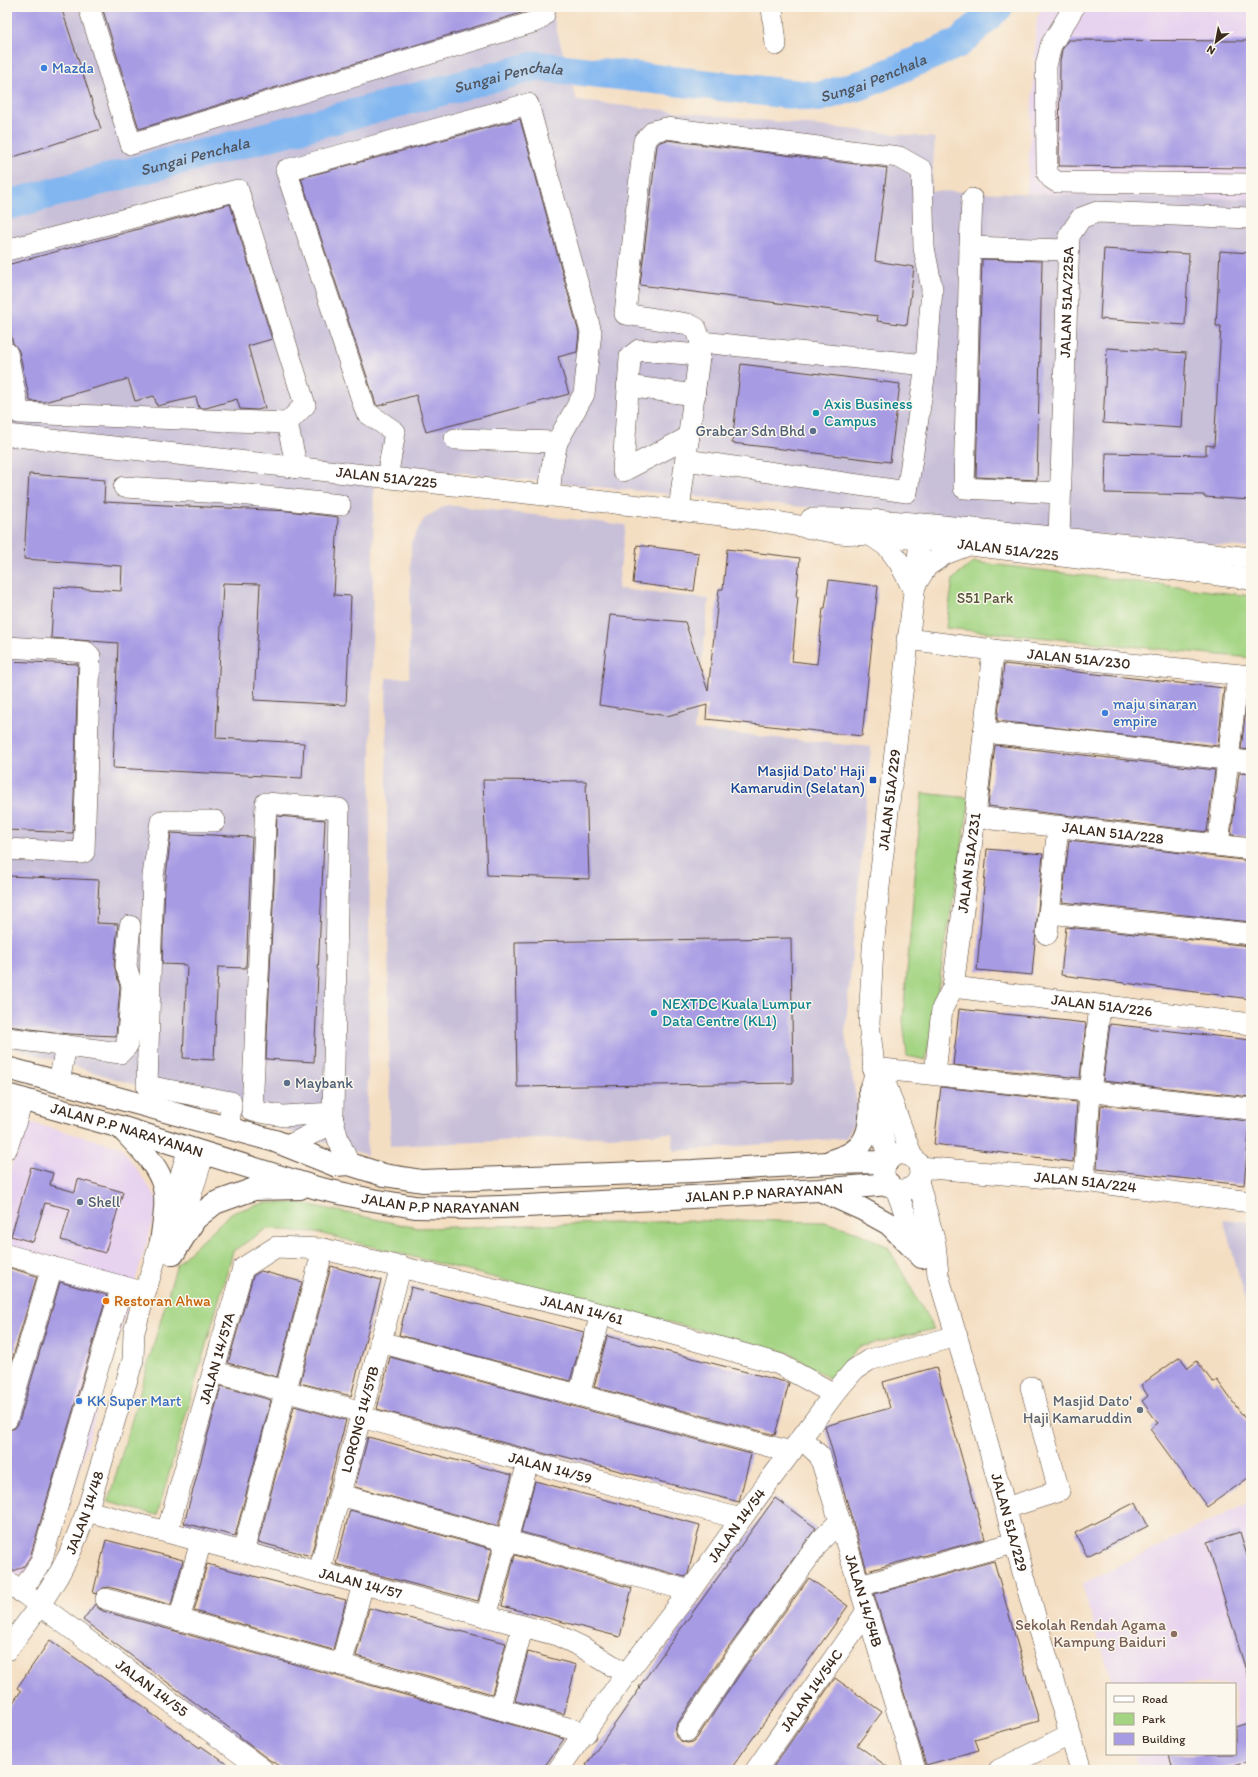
<svg xmlns="http://www.w3.org/2000/svg" width="1258" height="1777" font-family="Itim,sans-serif">
	<style>
		.built { fill: #e7d2ef }
		.industrial { fill: #c8bfd8 }
		.green { fill: #a3d482; stroke: #6f7f50 }
		.lines { fill: none; stroke-linecap: round; stroke-linejoin: round }
		.river { stroke: #81b6f0; stroke-width: 30 }
		.building { fill: #a79be4 }
		.minor-casing { stroke: #574537; stroke-width: 22 }
		.major-casing { stroke: #574537; stroke-width: 24 }
		.minor { stroke: #fff; stroke-width: 21 }
		.major { stroke: #fff; stroke-width: 22 }
		.shop-dot { fill: #3f7fe0; stroke: #fbf7ec; stroke-width: 1.5 }
		.culture-dot { fill: #0f9aa8; stroke: #fbf7ec; stroke-width: 1.5 }
		.service-dot { fill: #5c6f8a; stroke: #fbf7ec; stroke-width: 1.5 }
		.transit-dot { fill: #1a4fb4; stroke: #fbf7ec; stroke-width: 1.5 }
		.food-dot { fill: #e8710a; stroke: #fbf7ec; stroke-width: 1.5 }
		.worship-dot { fill: #6b7280; stroke: #fbf7ec; stroke-width: 1.5 }
		.education-dot { fill: #8d6e63; stroke: #fbf7ec; stroke-width: 1.5 }
		.labels { text-anchor: middle; dominant-baseline: central; stroke-width: 3; stroke-linejoin: round; paint-order: stroke }
		.shop-label { font-size: 15px; fill: #366cbe; stroke: #fbf7ec; text-anchor: start }
		.street-label { font-size: 15px; fill: #3b2a1e; stroke: #fbf7ec }
		.culture-label { font-size: 15px; fill: #0d838f; stroke: #fbf7ec; text-anchor: start }
		.service-label { font-size: 15px; fill: #4e5e75; stroke: #fbf7ec; text-anchor: start }
		.park-label { font-size: 15px; fill: #555437; stroke: #fbf7ec }
		.transit-label { font-size: 15px; fill: #164399; stroke: #fbf7ec; text-anchor: end }
		.food-label { font-size: 15px; fill: #c56008; stroke: #fbf7ec; text-anchor: start }
		.worship-label { font-size: 15px; fill: #5b616d; stroke: #fbf7ec; text-anchor: end }
		.education-label { font-size: 15px; fill: #785e54; stroke: #fbf7ec; text-anchor: end }
		.water-label { font-size: 16px; font-style: italic; fill: #50545d; stroke: #fbf7ec }
	</style>
	<rect width="100%" height="100%" fill="#fbf7ec"/>
	<filter id="ink" filterUnits="userSpaceOnUse"><feTurbulence type="fractalNoise" baseFrequency=".025" numOctaves="2"/><feDisplacementMap in="SourceGraphic" scale="8" xChannelSelector="R" yChannelSelector="G"/><feConvolveMatrix kernelMatrix="1 2 1 2 8 2 1 2 1" color-interpolation-filters="sRGB"/></filter>
	<filter id="wash" filterUnits="userSpaceOnUse"><feTurbulence type="fractalNoise" baseFrequency=".012" numOctaves="4" result="noise"/><feDisplacementMap in="SourceGraphic" scale="16" xChannelSelector="R" yChannelSelector="G"/><feGaussianBlur stdDeviation="0.9" result="paint"/><feColorMatrix in="noise" values="0 0 0 0 0 0 0 0 0 0 0 0 0 0 0 0 0 1.4 0 .05"/><feComposite in="paint" operator="in"/></filter>
	<g filter="url(#wash)">
		<rect width="100%" height="100%" fill="#f4dec2"/>
		<g class="built">
			<path d="M1043,7H1251V199L1027,193L1037,18Z"/>
			<path d="M25,1121L121,1147L159,1201L52,1562L13,1578L7,1574V1431L56,1263L7,1248V1181Z"/>
			<path d="M1251,1501V1770H1139L1134,1754H1235V1684H1113L1082,1584Z"/>
		</g>
		<g class="industrial">
			<path d="M7,7H550L577,101L935,138L931,191L1251,199V548L916,518L374,465L367,1155L7,1046Z"/>
			<path d="M446,505L625,525L618,589L709,599L694,730L871,747L845,1034L859,1115L846,1138L674,1151L672,1133L390,1146L386,678H409L411,542L424,519Z"/>
			<path d="M1223,1219L1251,1222V1319Z"/>
		</g>
		<g class="green">
			<path d="M974,562L1251,596V658L946,628L953,579Z"/>
			<path d="M922,793L970,798L926,1060L907,1056L903,1019Z"/>
			<path d="M264,1203H301L417,1228L734,1220L825,1222L858,1232L888,1247L934,1329L859,1347L830,1379L790,1353L315,1232L266,1229L233,1251L157,1515L108,1502L177,1264L231,1213Z"/>
		</g>
		<g class="lines">
			<path class="river" id="s1" d="M7,205L536,66L819,97L864,84L959,43L998,7"/>
		</g>
		<g id="blocks">
			<g class="building">
				<path d="M7,7H61L101,129L7,159Z"/>
				<path d="M102,7H533L531,10L139,129Z"/>
				<path d="M1068,40L1251,41V168L1059,166L1060,61L1062,50Z"/>
				<path d="M520,119L579,333L577,352L558,357L569,394L426,432L416,395L378,406L376,404L301,178Z"/>
				<path d="M667,140L887,168L875,261L914,267L907,325L877,321L878,316L640,285L657,145L660,142Z"/>
				<path d="M230,204L272,339L248,346L265,408L257,410L240,409L237,399L206,408H199L196,397L157,406L154,396L135,401L128,379L44,402L30,401L19,351L13,343L7,321V265Z"/>
				<path d="M1104,249L1189,254L1185,325L1100,319Z"/>
				<path d="M1220,251L1251,253V500L1204,497V495L1105,493L1106,453L1206,455V445L1214,446L1221,326H1216Z"/>
				<path d="M982,259L1042,261L1037,480L976,477Z"/>
				<path d="M1107,348L1186,353L1182,428L1103,423Z"/>
				<path d="M741,364L900,384L890,462L732,443Z"/>
				<path d="M29,474L105,480L104,502L288,511L338,517L334,595L351,596L346,705L254,700L260,584L223,583L216,738L304,743L302,778L113,768L118,643L51,638L54,587L121,591L122,566L24,559Z"/>
				<path d="M637,545L699,553L694,591L633,583Z"/>
				<path d="M727,549L800,558L796,597H798L792,661L817,664L823,608H825L829,580L878,586L862,736L706,719L707,705L667,716L599,705L610,615L685,622L708,691L719,589H723Z"/>
				<path d="M7,661L78,664L73,833L7,830Z"/>
				<path d="M1004,664L1224,688L1218,746L997,721Z"/>
				<path d="M1248,691H1251V750L1241,749Z"/>
				<path d="M995,745L1215,770L1207,832L988,806Z"/>
				<path d="M1239,773L1251,774V837L1231,835Z"/>
				<path d="M483,780L586,781L589,879L487,875Z"/>
				<path d="M277,816L325,820L314,1062L266,1059Z"/>
				<path d="M171,833L252,837L246,968L218,967L214,1060L183,1058L187,965L162,964L165,885Z"/>
				<path d="M1069,840L1251,861V922L1062,902Z"/>
				<path d="M987,849L1043,854L1032,975L977,970Z"/>
				<path d="M7,876L99,880L97,923L118,924L114,965L120,987L116,1036L69,1034L7,1026Z"/>
				<path d="M1066,927L1251,946V999L1061,975Z"/>
				<path d="M791,938L793,1083L517,1087L515,942Z"/>
				<path d="M959,1009L1086,1023L1080,1078L953,1065Z"/>
				<path d="M1110,1024L1251,1040V1097L1103,1081Z"/>
				<path d="M941,1087L1077,1102L1073,1162L934,1144Z"/>
				<path d="M1101,1105L1248,1121L1250,1122L1244,1185L1097,1169Z"/>
				<path d="M31,1167L53,1173L50,1185L75,1192L78,1179L123,1192L105,1253L61,1240L70,1209L45,1203L33,1242L11,1236Z"/>
				<path d="M331,1266L381,1280L351,1396L300,1383Z"/>
				<path d="M7,1267L37,1276L7,1377Z"/>
				<path d="M261,1271L302,1282L277,1377L228,1363L253,1276Z"/>
				<path d="M60,1282L107,1295L30,1557L24,1566L14,1571L7,1569V1431L15,1428L19,1422Z"/>
				<path d="M411,1287L584,1332L570,1381L399,1335Z"/>
				<path d="M607,1336L789,1383L775,1435L594,1387Z"/>
				<path d="M390,1357L751,1454L739,1502L558,1455L557,1457L377,1409Z"/>
				<path d="M1180,1357L1188,1368L1197,1361L1213,1383L1217,1380L1251,1427V1476L1207,1507L1150,1429L1158,1423L1142,1401L1148,1396L1141,1385Z"/>
				<path d="M936,1367L985,1539L867,1571L825,1426L890,1408L883,1382Z"/>
				<path d="M221,1386L271,1400L235,1536L184,1523Z"/>
				<path d="M294,1406L346,1420L311,1556L258,1542Z"/>
				<path d="M368,1437L512,1475L498,1526L355,1487Z"/>
				<path d="M535,1481L700,1525L688,1574L685,1577L521,1532Z"/>
				<path d="M775,1498L816,1528L726,1651L677,1724L675,1731L676,1737L681,1741L687,1743L693,1742L697,1738L746,1665L809,1578L848,1606L730,1770H594L586,1765L640,1688L639,1687Z"/>
				<path d="M1136,1502L1148,1526L1087,1556L1075,1533Z"/>
				<path d="M350,1510L492,1549L478,1601L336,1564Z"/>
				<path d="M1240,1532L1251,1569V1676L1248,1677L1207,1542Z"/>
				<path d="M106,1540L183,1560L171,1605L109,1587L103,1588L96,1594L93,1593Z"/>
				<path d="M515,1555L632,1588L620,1637L502,1606Z"/>
				<path d="M994,1561L1039,1721L975,1739L979,1750L926,1765L874,1594Z"/>
				<path d="M207,1564L346,1600L333,1650L194,1611Z"/>
				<path d="M95,1604L98,1608L103,1611L564,1739L542,1770H286L268,1759L239,1737L240,1736L83,1620Z"/>
				<path d="M369,1608L506,1643L492,1694L356,1656Z"/>
				<path d="M50,1640L150,1711L149,1712L200,1748L201,1746L235,1770H16L7,1763V1711L21,1691L17,1688Z"/>
				<path d="M528,1652L576,1665L564,1714L515,1701Z"/>
				<path d="M835,1678L882,1712L857,1745L892,1770H771Z"/>
				<path d="M1251,1722V1761L1221,1770H1173L1169,1754H1235V1727Z"/>
			</g>
		</g>
	</g>
	<g filter="url(#ink)">
		<use href="#blocks" fill-opacity="0" stroke="#574537" stroke-width="1"/>
		<g class="lines">
			<defs>
				<g id="minor">
					<path d="M89,7L131,144L537,21L544,15L545,7"/>
					<path d="M772,7L776,45"/>
					<path d="M1074,7L1051,45L1046,66L1047,173L1051,178L1057,182L1251,184"/>
					<path d="M970,247L972,199"/>
					<path d="M7,250L238,190L305,405L287,423L19,413L7,353"/>
					<path d="M627,386L695,395"/>
					<path d="M287,423L297,468"/>
					<path id="s2" d="M7,435L766,520L838,533L920,539L1251,579"/>
					<path d="M689,437L623,471L630,357L639,350L700,355"/>
					<path d="M455,439L557,442"/>
					<path d="M686,460L907,492L926,365L932,289L924,248L922,170L899,157L666,128L654,131L644,141L625,314L688,324L696,328L701,342"/>
					<path d="M387,478L395,432L366,412L286,170L528,104L591,332L584,394L557,442L552,467L549,496"/>
					<path d="M124,487L239,494L340,505"/>
					<path d="M1060,493L964,488L970,247L1067,250"/>
					<path d="M679,510L701,342L926,365"/>
					<path d="M811,519C865,517 920,524 974,529C1066,538 1159,548 1251,558"/>
					<path d="M872,536L888,547L899,562L913,589"/>
					<path id="s3" d="M1059,537L1069,236L1081,218L1097,212L1251,218"/>
					<path d="M914,587L927,566L945,554L966,546"/>
					<path id="s4" d="M907,639L1001,651L1251,676"/>
					<path d="M7,647L86,652L90,656L84,852L80,853L7,849"/>
					<path d="M984,732L1065,740L1251,762"/>
					<path id="s5" d="M975,817L1251,849"/>
					<path d="M215,821H161L153,876L147,1086L231,1102L229,1129"/>
					<path d="M1218,845L1238,675"/>
					<path d="M1049,913L1251,934"/>
					<path d="M1047,934L1058,826"/>
					<path id="s6" d="M953,987L1251,1024"/>
					<path d="M7,1038L120,1053L127,1046L132,986L126,966L130,926"/>
					<path d="M873,1068L1251,1109"/>
					<path id="s7" d="M935,1074L942,1009L953,987L975,817L993,650"/>
					<path d="M875,1075L886,1085L912,1157"/>
					<path d="M59,1082L66,1046"/>
					<path d="M332,1117L333,1113L339,809L266,803L252,1111L284,1116L333,1113"/>
					<path d="M288,1146L327,1126L332,1117L338,1139L349,1164"/>
					<path d="M7,1148L23,1099"/>
					<circle cx="902" cy="1172" r="18"/>
					<path id="s8" d="M889,1160L870,1090L875,1075L869,1023L873,949L879,887L922,525"/>
					<path id="s9" d="M919,1167L1084,1181L1251,1202"/>
					<path id="s10" d="M918,1181L935,1243L938,1275L976,1401L1040,1634L1081,1770"/>
					<path d="M1084,1181L1090,1092L1100,1006"/>
					<path d="M896,1189L921,1257"/>
					<path d="M176,1242L204,1153"/>
					<path d="M7,1255L135,1290"/>
					<path d="M380,1342L791,1452"/>
					<path d="M214,1372L362,1412"/>
					<path d="M579,1395L601,1314"/>
					<path id="s11" d="M361,1417L741,1519"/>
					<path d="M7,1419L52,1267"/>
					<path id="s12" d="M801,1438L820,1456L915,1770"/>
					<path d="M340,1495L690,1591"/>
					<path d="M1006,1508L1059,1491L1031,1387"/>
					<path id="s13" d="M87,1511L557,1635L582,1647L626,1674"/>
					<path id="s14" d="M167,1532L243,1268L276,1247L323,1249L601,1314L779,1364L834,1394"/>
					<path d="M243,1552L323,1249"/>
					<path id="s15" d="M319,1572L401,1266"/>
					<path id="s16" d="M7,1581L263,1770"/>
					<path d="M860,1586L1014,1543"/>
					<path d="M21,1592L41,1562L122,1286"/>
					<path d="M106,1599L586,1733"/>
					<path d="M486,1617L528,1462"/>
					<path d="M179,1620L201,1541"/>
					<path id="s17" d="M7,1650L40,1605L58,1576L70,1553L87,1511L133,1360L134,1332L145,1293L189,1148"/>
					<path d="M341,1665L363,1584"/>
					<path d="M500,1709L523,1626"/>
					<path d="M687,1731L736,1658L821,1540L840,1521"/>
					<path id="s18" d="M558,1770L626,1674L690,1591L741,1519L834,1394L854,1370L869,1360L957,1336"/>
					<path id="s19" d="M756,1770L867,1611"/>
					<path d="M999,1770L1069,1735"/>
				</g>
				<g id="major">
					<path d="M7,1068L275,1141L335,1165L349,1164L384,1175L422,1181L693,1171L827,1163L887,1162"/>
					<path id="s20" d="M7,1095L120,1127L317,1188L367,1199L415,1207L470,1208L527,1206L819,1190L889,1184"/>
					<path d="M120,1127C135,1143 154,1160 162,1181C169,1199 163,1224 161,1243"/>
					<path d="M831,1161C838,1158 848,1156 854,1151C873,1138 871,1110 870,1090"/>
					<path d="M822,1191L862,1209L889,1224L922,1257"/>
					<path d="M173,1254L195,1219L215,1203L254,1189L300,1188"/>
				</g>
			</defs>
			<use href="#minor" class="minor-casing"/>
			<use href="#major" class="major-casing"/>
			<use href="#minor" class="minor"/>
			<use href="#major" class="major"/>
		</g>
	</g>
	<g class="shop-dot">
		<circle cx="44" cy="68" r="4"/>
		<circle cx="1105" cy="713" r="4"/>
		<circle cx="79" cy="1401" r="4"/>
	</g>
	<g class="culture-dot">
		<circle cx="816" cy="413" r="4"/>
		<circle cx="654" cy="1013" r="4"/>
	</g>
	<g class="service-dot">
		<circle cx="813" cy="431" r="4"/>
		<circle cx="287" cy="1083" r="4"/>
		<circle cx="80" cy="1202" r="4"/>
	</g>
	<rect class="transit-dot" x="869" y="776" width="8" height="8" rx="2"/>
	<circle class="food-dot" cx="106" cy="1301" r="4"/>
	<circle class="worship-dot" cx="1140" cy="1410" r="4"/>
	<circle class="education-dot" cx="1174" cy="1634" r="4"/>
	<g class="labels">
		<g class="shop-label">
			<text x="52" y="68">Mazda</text>
			<text x="1113" y="704">maju sinaran<tspan x="1113" dy="17">empire</tspan></text>
			<text x="87" y="1401">KK Super Mart</text>
		</g>
		<g class="street-label">
			<text stroke="none"><textPath href="#s3" startOffset="235">JALAN 51A/225A</textPath></text>
			<text stroke="none"><textPath href="#s2" startOffset="382">JALAN 51A/225</textPath></text>
			<text stroke="none"><textPath href="#s2" startOffset="1008">JALAN 51A/225</textPath></text>
			<text stroke="none"><textPath href="#s4" startOffset="173">JALAN 51A/230</textPath></text>
			<text stroke="none"><textPath href="#s8" startOffset="365">JALAN 51A/229</textPath></text>
			<text stroke="none"><textPath href="#s5" startOffset="139">JALAN 51A/228</textPath></text>
			<text stroke="none"><textPath href="#s7" startOffset="215">JALAN 51A/231</textPath></text>
			<text stroke="none"><textPath href="#s6" startOffset="150">JALAN 51A/226</textPath></text>
			<text stroke="none"><textPath href="#s20" startOffset="125">JALAN P.P NARAYANAN</textPath></text>
			<text stroke="none"><textPath href="#s9" startOffset="167">JALAN 51A/224</textPath></text>
			<text stroke="none"><textPath href="#s20" startOffset="773">JALAN P.P NARAYANAN</textPath></text>
			<text stroke="none"><textPath href="#s20" startOffset="449">JALAN P.P NARAYANAN</textPath></text>
			<text stroke="none"><textPath href="#s14" startOffset="627">JALAN 14/61</textPath></text>
			<text stroke="none"><textPath href="#s14" startOffset="181">JALAN 14/57A</textPath></text>
			<text stroke="none"><textPath href="#s15" startOffset="158">LORONG 14/57B</textPath></text>
			<text stroke="none"><textPath href="#s11" startOffset="196">JALAN 14/59</textPath></text>
			<text stroke="none"><textPath href="#s17" startOffset="159">JALAN 14/48</textPath></text>
			<text stroke="none"><textPath href="#s10" startOffset="354">JALAN 51A/229</textPath></text>
			<text stroke="none"><textPath href="#s18" startOffset="303">JALAN 14/54</textPath></text>
			<text stroke="none"><textPath href="#s13" startOffset="283">JALAN 14/57</textPath></text>
			<text stroke="none"><textPath href="#s12" startOffset="177">JALAN 14/54B</textPath></text>
			<text stroke="none"><textPath href="#s16" startOffset="180">JALAN 14/55</textPath></text>
			<text stroke="none"><textPath href="#s19" startOffset="97">JALAN 14/54C</textPath></text>
		</g>
		<g class="culture-label">
			<text x="824" y="404">Axis Business<tspan x="824" dy="17">Campus</tspan></text>
			<text x="662" y="1004">NEXTDC Kuala Lumpur<tspan x="662" dy="17">Data Centre (KL1)</tspan></text>
		</g>
		<g class="service-label">
			<text x="805" y="431" text-anchor="end">Grabcar Sdn Bhd</text>
			<text x="295" y="1083">Maybank</text>
			<text x="88" y="1202">Shell</text>
		</g>
		<g class="park-label">
			<text x="985" y="598">S51 Park</text>
		</g>
		<g class="transit-label">
			<text x="865" y="771">Masjid Dato' Haji<tspan x="865" dy="17">Kamarudin (Selatan)</tspan></text>
		</g>
		<g class="food-label">
			<text x="114" y="1301">Restoran Ahwa</text>
		</g>
		<g class="worship-label">
			<text x="1132" y="1401">Masjid Dato'<tspan x="1132" dy="17">Haji Kamaruddin</tspan></text>
		</g>
		<g class="education-label">
			<text x="1166" y="1625">Sekolah Rendah Agama<tspan x="1166" dy="17">Kampung Baiduri</tspan></text>
		</g>
		<g class="water-label">
			<text stroke="none"><textPath href="#s1" startOffset="889">Sungai Penchala</textPath></text>
			<text stroke="none"><textPath href="#s1" startOffset="518">Sungai Penchala</textPath></text>
			<text stroke="none"><textPath href="#s1" startOffset="194">Sungai Penchala</textPath></text>
		</g>
	</g>
	<rect width="1258" height="1777" fill="none" stroke="#fbf7ec" stroke-width="24"/>
	<rect x="1106" y="1683" width="130" height="72" fill="#fbf7ec" stroke="#aea59a"/>
	<rect x="1114" y="1696" width="20" height="6" fill="#ffffff" stroke="#aea59a"/>
	<text x="1142" y="1703" font-size="12" fill="#3b2a1e">Road</text>
	<rect x="1114" y="1713" width="20" height="12" fill="#a3d482" stroke="#aea59a"/>
	<text x="1142" y="1723" font-size="12" fill="#3b2a1e">Park</text>
	<rect x="1114" y="1733" width="20" height="12" fill="#a79be4" stroke="#aea59a"/>
	<text x="1142" y="1743" font-size="12" fill="#3b2a1e">Building</text>
	<g transform="translate(1216 42) rotate(212)" stroke="#fbf7ec" stroke-width="3" paint-order="stroke">
	<path d="M0-3L7 15L0 10L-7 15Z" fill="#3b2a1e"/>
	<text y="-6" font-size="11" font-weight="bold" text-anchor="middle" fill="#3b2a1e">N</text>
	</g>
</svg>
